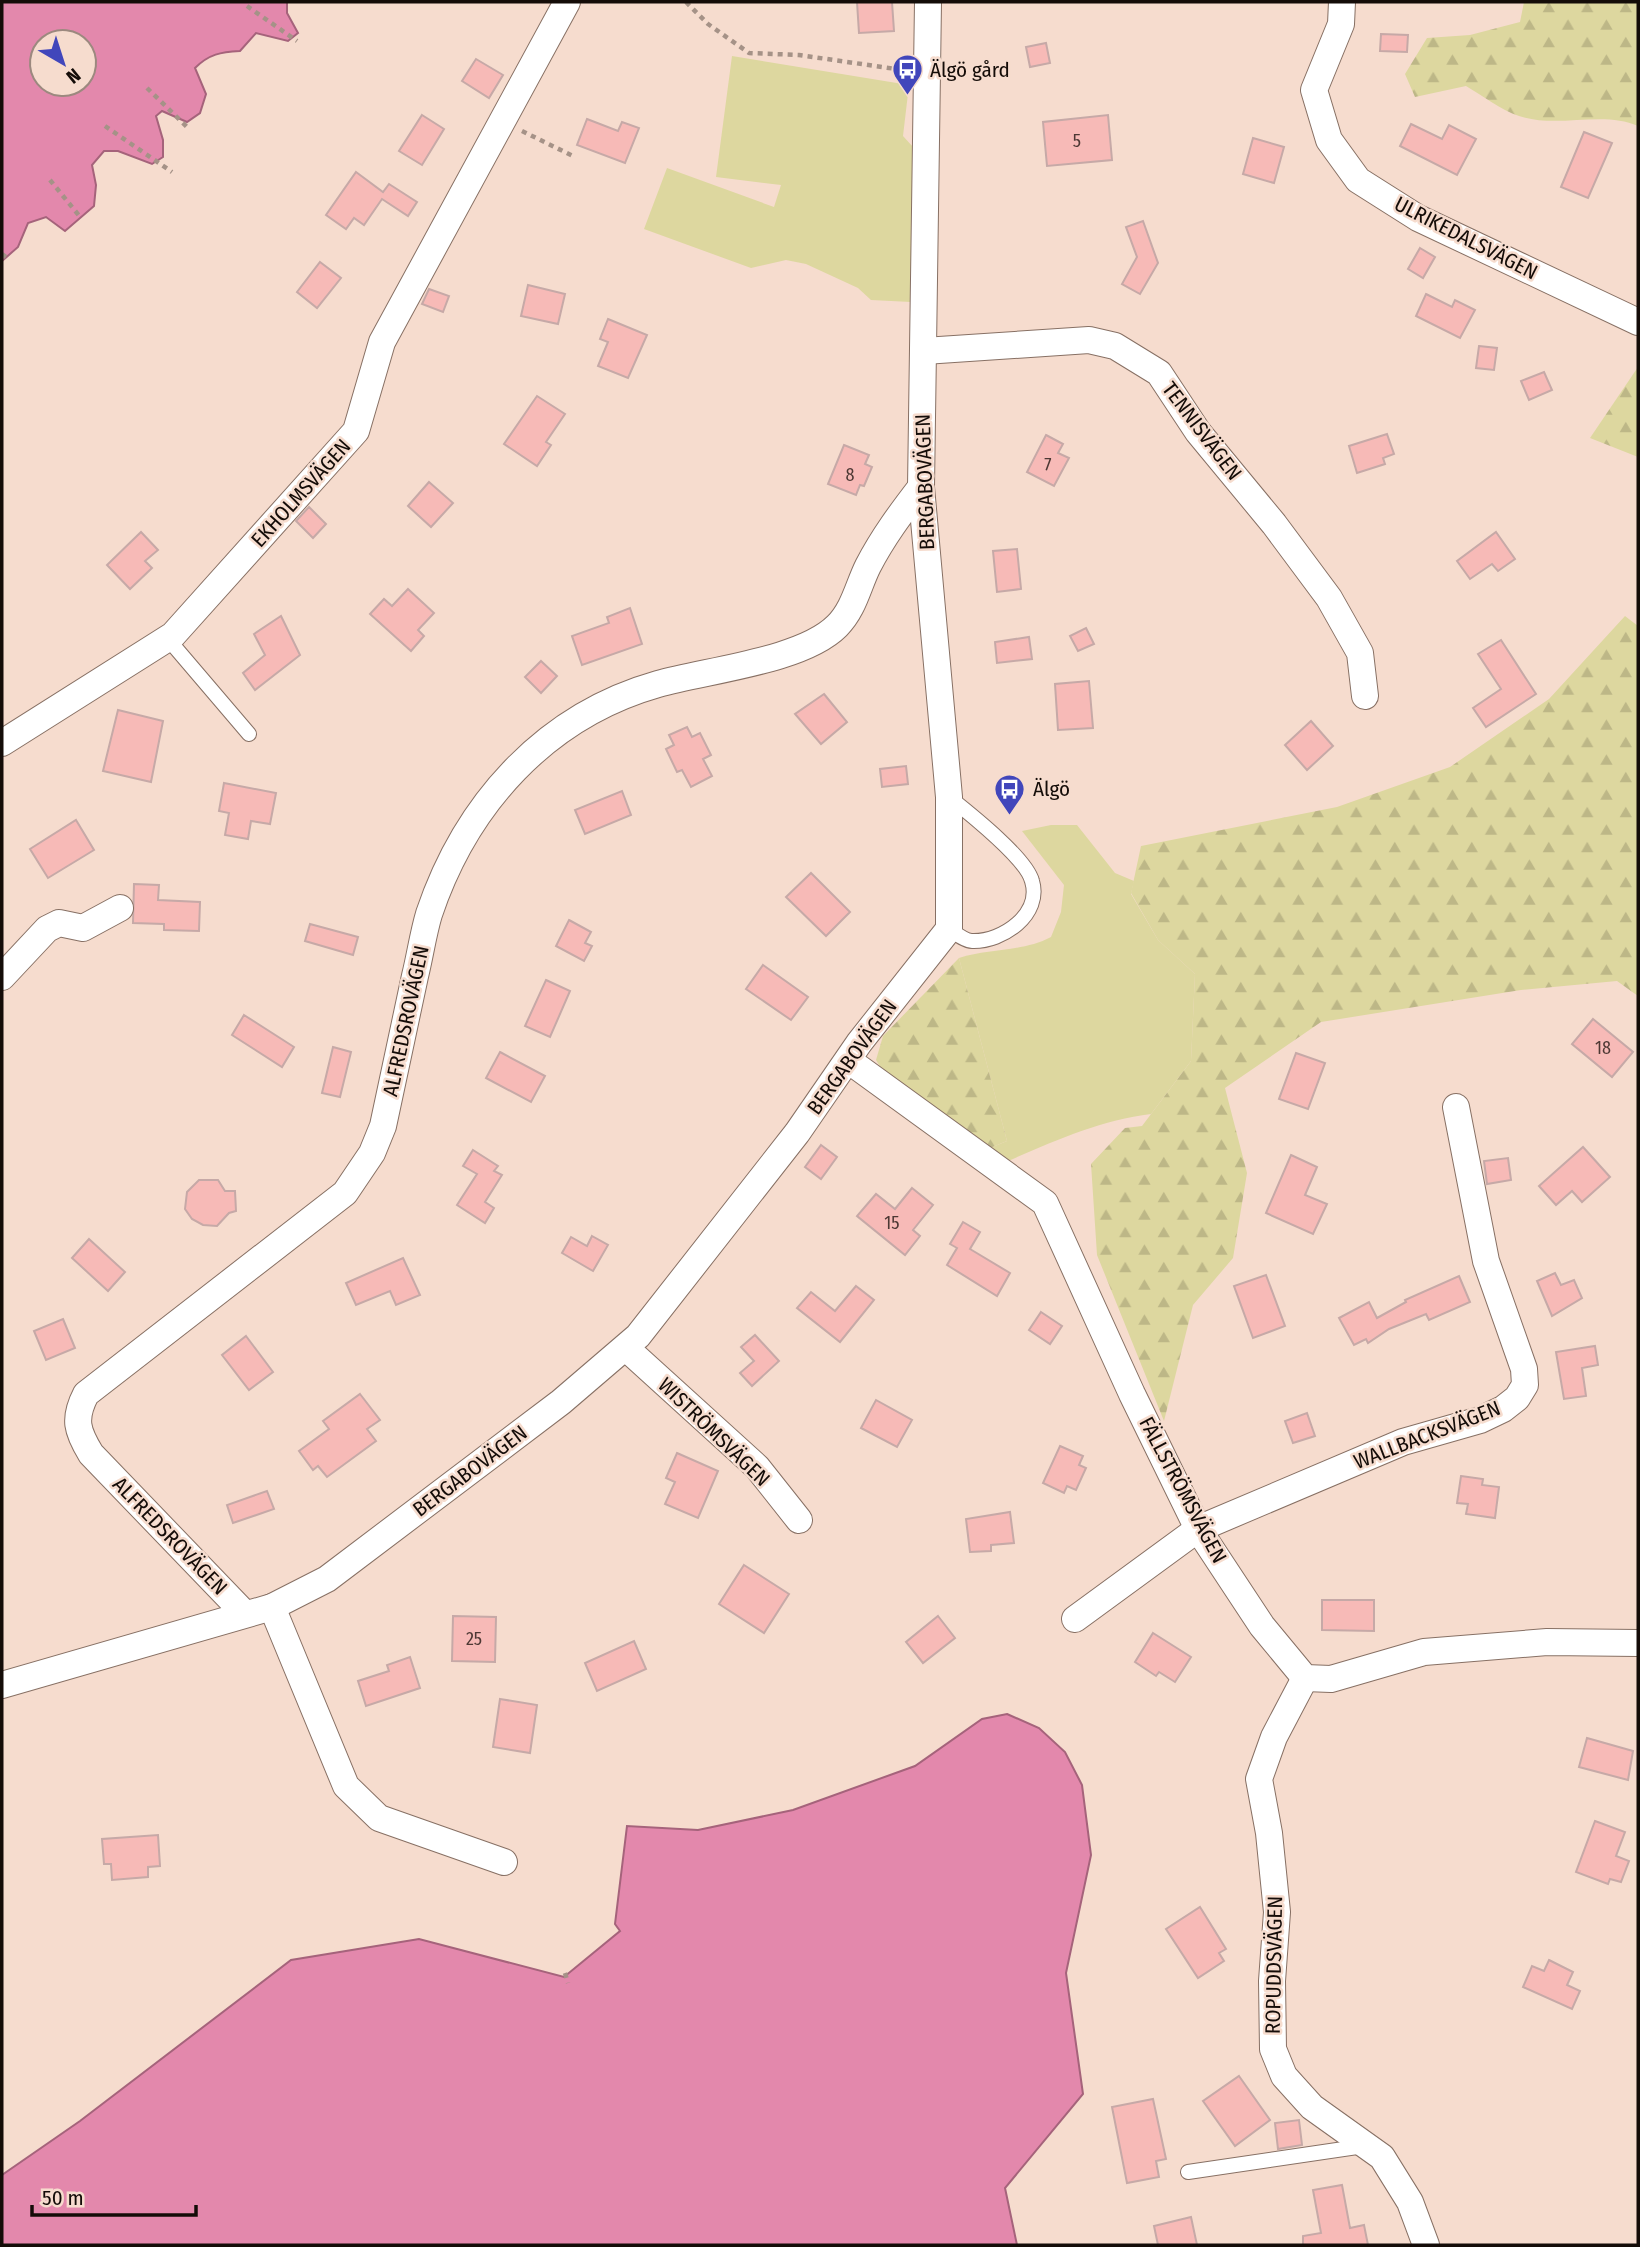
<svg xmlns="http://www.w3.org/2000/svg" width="1640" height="2247" font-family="'Fira Sans Condensed',sans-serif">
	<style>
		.grass { fill: #ddd79f }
		.forest { fill: url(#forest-firs) }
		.water { fill: #e388ac; stroke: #a5637b; stroke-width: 2; fill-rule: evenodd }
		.building { fill: #f7bab7; stroke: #c6a9a7; stroke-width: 2 }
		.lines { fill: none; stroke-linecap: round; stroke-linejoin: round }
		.service-casing { stroke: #877064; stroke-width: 16 }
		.minor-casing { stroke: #877064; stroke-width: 28 }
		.path { stroke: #a59287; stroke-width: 4.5; stroke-dasharray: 5 5; stroke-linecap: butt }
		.service { stroke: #fff; stroke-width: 14 }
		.minor { stroke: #fff; stroke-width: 26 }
		.labels { text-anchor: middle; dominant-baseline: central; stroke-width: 5; stroke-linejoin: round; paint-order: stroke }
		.number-label { font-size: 18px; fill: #4d3834 }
		.poi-label { font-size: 21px; fill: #140c08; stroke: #f6dcce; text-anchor: start }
		.street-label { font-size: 21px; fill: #140c08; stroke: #f6dcce }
	</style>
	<defs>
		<pattern id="forest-firs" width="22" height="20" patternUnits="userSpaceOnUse" patternTransform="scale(1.75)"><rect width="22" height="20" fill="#ddd79f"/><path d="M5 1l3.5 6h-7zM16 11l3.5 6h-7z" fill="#bdb787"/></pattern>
	</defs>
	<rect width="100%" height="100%" fill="#f6dcce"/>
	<g class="grass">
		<path d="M732,56L909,85L903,136L913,147L911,302L871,300L858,288L806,264L786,260L751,268L644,229L667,168L774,207L781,185L716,177Z"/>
		<path d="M1051,825H1077L1115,873L1134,881L1131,894L1158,940L1195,974L1191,1061L1151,1114C1101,1120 1054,1141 1008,1161L990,1148L1007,1141L959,958C990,948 1023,952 1051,937L1061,912L1064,885L1022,831Z"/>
	</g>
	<g class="forest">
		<path d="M1524,2H1638V126C1603,110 1557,129 1519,116C1501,110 1483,96 1466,86L1415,97L1405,74L1427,38L1470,35L1520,22Z"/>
		<path d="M1638,367V457L1590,438Z"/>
		<path d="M1625,616L1638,626V996L1617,981L1521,990L1321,1022L1225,1088L1247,1173L1233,1258L1193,1305L1164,1421L1097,1255L1091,1164L1125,1128L1142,1126L1191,1061L1195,974L1158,940L1131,893L1141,846L1337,807L1450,767L1549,699Z"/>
		<path d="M959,958L1007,1141L990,1148L888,1080L876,1060L883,1036Z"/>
	</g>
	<g class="water">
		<path d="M2,2H287V13L298,33L288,41L256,33L240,51C221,52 209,54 195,68L206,94L200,113L187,122L162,111L156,116L163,140V157L152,164L118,151H104L92,165L96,185L94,206L65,231L46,217L28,223L18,247L2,261ZM42,42H84V84H42Z"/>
		<path d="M1007,1714L1039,1728L1065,1752L1082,1785L1091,1855L1066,1973L1083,2094L1005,2188L1017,2245H2V2175L80,2121L291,1960L419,1939L564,1977L620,1931L615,1924L627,1826L698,1830L793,1810L915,1766L982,1719Z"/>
	</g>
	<g class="building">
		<path d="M857,2H892L894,31L859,33Z"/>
		<path d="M1381,34L1408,35L1407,52L1380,51Z"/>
		<path d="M1046,43L1050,63L1030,67L1026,47Z"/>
		<path d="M476,59L503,75L489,98L462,81Z"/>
		<path d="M422,115L444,129L422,165L399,151Z"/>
		<path d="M1108,115L1112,160L1047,166L1043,122Z"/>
		<path d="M587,119L618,131L622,122L639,128L625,163L577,145Z"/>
		<path d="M1411,124L1442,139L1449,125L1476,139L1457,175L1400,146Z"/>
		<path d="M1584,132L1612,143L1588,198L1561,187Z"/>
		<path d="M1253,138L1284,147L1274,183L1243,174Z"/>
		<path d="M356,172L383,192L389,184L417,202L408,216L382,199L364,225L354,218L346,229L326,215Z"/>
		<path d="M1143,221L1158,263L1140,294L1122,284L1137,257L1126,227Z"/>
		<path d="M1420,248L1435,257L1423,278L1408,269Z"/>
		<path d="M320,262L341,278L317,308L297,292Z"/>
		<path d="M528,285L565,294L558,324L521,316Z"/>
		<path d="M429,289L449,296L443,312L422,304Z"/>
		<path d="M1426,294L1452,307L1455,300L1475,310L1460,338L1416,316Z"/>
		<path d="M608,319L647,335L628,378L598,366L608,342L600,339Z"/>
		<path d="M1479,346L1497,348L1494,370L1476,368Z"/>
		<path d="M1544,372L1552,390L1529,400L1521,381Z"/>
		<path d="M537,396L565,414L546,442L551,445L537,466L504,444Z"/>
		<path d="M1387,434L1394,454L1383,458L1385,464L1357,473L1349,446Z"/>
		<path d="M1046,435L1063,444L1058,453L1069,458L1054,486L1027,472Z"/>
		<path d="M844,445L869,455L865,464L872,467L864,486L860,485L856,495L828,484Z"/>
		<path d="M429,482L453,503L431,527L408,506Z"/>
		<path d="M309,507L326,524L313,538L296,521Z"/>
		<path d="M141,532L158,550L145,561L152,568L130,589L107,565Z"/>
		<path d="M1496,532L1515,559L1498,571L1492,564L1470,579L1457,561Z"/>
		<path d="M1017,549L1021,589L997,592L993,551Z"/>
		<path d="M408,589L434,613L418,630L424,636L411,651L370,614L384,599L392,606Z"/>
		<path d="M630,608L642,644L582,665L572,636L609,623L607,617Z"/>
		<path d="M281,616L300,655L255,690L243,673L265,655L254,634Z"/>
		<path d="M1086,628L1094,644L1078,651L1070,636Z"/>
		<path d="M1029,637L1032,659L997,663L995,642Z"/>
		<path d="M1501,640L1536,694L1486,727L1473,708L1501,689L1478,654Z"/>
		<path d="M541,661L557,676L541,693L525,677Z"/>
		<path d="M1089,681L1093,728L1058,730L1055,684Z"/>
		<path d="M824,694L847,722L821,744L795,714Z"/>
		<path d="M118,710L163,721L151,782L103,771Z"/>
		<path d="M1311,721L1333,746L1307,770L1285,745Z"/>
		<path d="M687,727L692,737L700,733L711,755L703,759L712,776L691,787L682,770L677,772L666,749L674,745L669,735Z"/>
		<path d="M906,766L908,784L882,787L880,769Z"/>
		<path d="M224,783L276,793L270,824L251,821L248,839L225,835L229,813L219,811Z"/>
		<path d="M622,791L631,815L585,834L575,810Z"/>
		<path d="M76,820L94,850L48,878L30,849Z"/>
		<path d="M811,873L850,912L826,936L786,897Z"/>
		<path d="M134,884L159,885L158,900L200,902L199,931L164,930V924L133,923Z"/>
		<path d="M569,920L591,932L585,943L592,946L584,961L556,946Z"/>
		<path d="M310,924L358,937L353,955L305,941Z"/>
		<path d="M763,965L808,997L791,1020L746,989Z"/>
		<path d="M546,980L570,991L550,1037L525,1026Z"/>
		<path d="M244,1015L294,1047L282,1067L232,1035Z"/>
		<path d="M1593,1019L1633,1052L1612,1077L1572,1044Z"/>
		<path d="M333,1047L351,1052L340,1097L322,1093Z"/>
		<path d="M500,1052L545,1076L531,1102L486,1078Z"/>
		<path d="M1296,1053L1325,1063L1308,1109L1279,1099Z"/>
		<path d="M821,1145L837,1157L821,1179L805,1167Z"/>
		<path d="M1583,1147L1610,1177L1582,1202L1572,1191L1556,1205L1539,1186Z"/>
		<path d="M473,1150L498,1166L494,1171L502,1175L485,1202L494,1208L485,1223L457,1205L477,1174L463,1166Z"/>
		<path d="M1291,1155L1317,1167L1305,1195L1327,1204L1313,1234L1266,1213Z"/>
		<path d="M1508,1158L1511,1180L1487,1184L1484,1161Z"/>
		<path d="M199,1180H218L225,1191H235L236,1211L229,1213L217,1226L203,1225L192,1219L185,1209L187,1192Z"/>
		<path d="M912,1188L933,1205L913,1230L920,1236L905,1255L857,1216L876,1194L895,1209Z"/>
		<path d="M963,1222L980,1232L970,1249L1010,1273L997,1296L947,1265L957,1248L950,1244Z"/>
		<path d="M592,1236L608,1245L593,1271L562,1253L571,1237L587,1246Z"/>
		<path d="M89,1239L125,1272L108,1291L72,1258Z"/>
		<path d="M403,1258L420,1295L396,1305L390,1291L356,1305L346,1283Z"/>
		<path d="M1555,1273L1561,1285L1574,1280L1582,1298L1552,1316L1537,1281Z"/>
		<path d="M1266,1275L1285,1326L1253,1338L1234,1286Z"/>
		<path d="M1459,1276L1470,1302L1429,1320L1426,1314L1389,1329L1368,1343L1366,1339L1354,1345L1339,1318L1369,1302L1377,1318L1406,1302L1405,1300Z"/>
		<path d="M856,1286L874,1300L840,1342L797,1308L811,1292L835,1311Z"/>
		<path d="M1041,1312L1062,1326L1050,1344L1029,1330Z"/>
		<path d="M63,1319L75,1348L46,1360L34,1331Z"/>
		<path d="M755,1335L779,1361L752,1386L740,1373L754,1361L741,1347Z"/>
		<path d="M246,1336L273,1372L249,1390L222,1355Z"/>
		<path d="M1595,1346L1598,1365L1582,1368L1586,1396L1564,1399L1556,1352Z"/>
		<path d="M360,1394L380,1420L367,1429L376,1441L327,1477L318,1466L313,1470L299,1451L329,1429L323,1421Z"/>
		<path d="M876,1400L912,1420L897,1447L861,1428Z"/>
		<path d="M1307,1413L1315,1436L1293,1443L1285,1421Z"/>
		<path d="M1060,1446L1083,1456L1079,1465L1086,1468L1076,1490L1067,1486L1064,1493L1043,1483Z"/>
		<path d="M677,1453L718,1471L698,1518L665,1504L675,1482L666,1478Z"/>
		<path d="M1461,1476L1483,1479L1482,1485L1499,1487L1495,1518L1466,1514L1468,1504L1457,1503Z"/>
		<path d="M267,1491L274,1509L233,1523L227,1505Z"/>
		<path d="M1010,1512L1014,1543L991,1545V1551L970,1552L966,1519Z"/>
		<path d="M744,1565L789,1594L764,1633L719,1604Z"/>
		<path d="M1322,1600H1374V1631L1322,1630Z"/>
		<path d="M453,1616L496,1617L495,1662L452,1661Z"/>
		<path d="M938,1616L955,1638L923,1663L906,1642Z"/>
		<path d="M1153,1633L1191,1657L1175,1682L1159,1672L1156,1676L1135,1662Z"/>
		<path d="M634,1641L646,1669L597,1691L585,1663Z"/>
		<path d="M410,1657L420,1688L366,1706L358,1681L389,1671L387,1665Z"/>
		<path d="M500,1699L537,1705L530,1753L493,1747Z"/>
		<path d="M1587,1738L1633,1751L1628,1780L1579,1767Z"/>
		<path d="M1595,1821L1625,1832L1616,1856L1629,1861L1621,1882L1610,1879L1608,1884L1576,1872Z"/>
		<path d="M158,1835L160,1866L148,1867V1877L112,1880L111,1864H104L102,1839Z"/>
		<path d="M1200,1907L1226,1949L1219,1953L1224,1961L1198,1978L1166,1929Z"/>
		<path d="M1549,1960L1573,1972L1567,1985L1580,1991L1572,2009L1523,1987L1532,1966L1544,1971Z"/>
		<path d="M1239,2076L1270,2120L1235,2146L1203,2101Z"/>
		<path d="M1153,2099L1166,2159L1156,2161L1159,2177L1127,2183L1112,2107Z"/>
		<path d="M1299,2120L1302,2145L1278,2149L1275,2123Z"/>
		<path d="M1342,2185L1350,2228L1364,2225L1368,2245H1303V2236L1321,2233L1313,2190Z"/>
		<path d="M1191,2217L1197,2245H1158L1154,2226Z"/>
	</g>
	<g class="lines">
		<defs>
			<g id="service">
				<path d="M168,639L249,734"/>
				<path d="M949,929C955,933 965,941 972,941C1003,942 1042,914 1032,881C1026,858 969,813 949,797"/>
				<path d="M1188,2172L1364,2146"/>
			</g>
			<g id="minor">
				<path d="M1342,2L1341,24L1314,90L1329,140L1358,180L1418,218L1638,322"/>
				<path d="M924,351L1089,340L1115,346L1159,373L1198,432L1274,524L1329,598L1360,653L1365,696"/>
				<path d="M2,743L173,635L356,431L382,342L567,2"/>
				<path d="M2,977L47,929L59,923L83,928L120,908"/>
				<path d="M848,1060L1045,1203L1132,1394L1198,1529L1262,1626L1305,1678L1331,1679L1424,1652L1547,1642L1638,1643"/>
				<path d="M626,1348L757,1467L799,1520"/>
				<path d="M272,1607L346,1786L379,1818L504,1862"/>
				<path d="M245,1614L91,1454C77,1431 73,1419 86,1394L345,1193L372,1153L383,1126C394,1076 404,1026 415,976C420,956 423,934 429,914C466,804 545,716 658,684C707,670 802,661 837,626C854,609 858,586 868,566C883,537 901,513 921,487"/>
				<path d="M1075,1619L1198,1529L1403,1442L1480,1420L1503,1409L1517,1398L1525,1385L1524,1369L1486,1261L1456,1107"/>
				<path d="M1305,1678L1274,1737L1259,1779L1269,1833L1277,1912L1272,1981L1273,2049L1284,2076L1312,2107L1382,2157L1410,2202L1426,2245"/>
				<path d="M2,1685L272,1607L327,1579L561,1402L638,1336L797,1133L859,1043L949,929V797L921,487L928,2"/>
			</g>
		</defs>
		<use href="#service" class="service-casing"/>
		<use href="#minor" class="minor-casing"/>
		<g class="path">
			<path d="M686,2L708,24L749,53L799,55L903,70"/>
			<path d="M247,6L297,41"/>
			<path d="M147,88L187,127"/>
			<path d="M105,126L172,172"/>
			<path d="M522,131L573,156"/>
			<path d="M50,180L81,218"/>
			<path d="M2,254L6,257"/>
			<path d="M565,1973L568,1983"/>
		</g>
		<use href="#service" class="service"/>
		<use href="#minor" class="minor"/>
	</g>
	<defs>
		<symbol id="bus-pin" viewBox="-11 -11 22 30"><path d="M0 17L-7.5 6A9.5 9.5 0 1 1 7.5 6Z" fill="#4146bb" stroke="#f6dcce"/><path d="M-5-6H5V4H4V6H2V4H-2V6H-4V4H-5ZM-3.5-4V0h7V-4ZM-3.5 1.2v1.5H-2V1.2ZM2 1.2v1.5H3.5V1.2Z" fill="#fff"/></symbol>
	</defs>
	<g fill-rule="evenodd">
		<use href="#bus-pin" x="890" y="52" width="35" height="47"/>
		<use href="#bus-pin" x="992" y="772" width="35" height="47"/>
	</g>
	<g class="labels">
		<g class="number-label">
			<text x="1077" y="141">5</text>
			<text x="1048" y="465">7</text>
			<text x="850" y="475">8</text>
			<text x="1603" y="1048">18</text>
			<text x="892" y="1223">15</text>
			<text x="474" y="1639">25</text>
		</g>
		<g class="poi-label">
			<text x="930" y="70">Älgö gård</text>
			<text x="1033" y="789">Älgö</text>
		</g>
		<g class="street-label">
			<text transform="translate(1466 238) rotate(27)">ULRIKEDALSVÄGEN</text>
			<text transform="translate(1202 431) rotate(53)">TENNISVÄGEN</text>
			<text transform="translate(925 482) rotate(-92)">BERGABOVÄGEN</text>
			<text transform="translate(301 493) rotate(-48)">EKHOLMSVÄGEN</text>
			<text transform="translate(406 1021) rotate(-78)">ALFREDSROVÄGEN</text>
			<text transform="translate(852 1057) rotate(-54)">BERGABOVÄGEN</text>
			<text transform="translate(714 1432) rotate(44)">WISTRÖMSVÄGEN</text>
			<text transform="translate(1427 1435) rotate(-21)">WALLBACKSVÄGEN</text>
			<text transform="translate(470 1471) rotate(-37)">BERGABOVÄGEN</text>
			<text transform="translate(1183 1490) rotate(62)">FÄLLSTRÖMSVÄGEN</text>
			<text transform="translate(170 1536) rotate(46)">ALFREDSROVÄGEN</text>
			<text transform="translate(1274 1965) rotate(-89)">ROPUDDSVÄGEN</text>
		</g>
	</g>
	<rect width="1640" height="2247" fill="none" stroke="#140c08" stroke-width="7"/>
	<g transform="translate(63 63) rotate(141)"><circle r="33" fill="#f6dcce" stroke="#9c897f" stroke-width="2"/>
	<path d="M0-5L12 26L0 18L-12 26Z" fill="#4146bb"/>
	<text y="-10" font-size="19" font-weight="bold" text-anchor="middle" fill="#140c08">N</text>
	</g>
	<path d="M32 2205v10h164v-10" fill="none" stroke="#140c08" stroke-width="3.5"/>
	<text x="42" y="2205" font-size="21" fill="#140c08" stroke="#f6dcce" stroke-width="5" paint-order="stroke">50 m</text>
</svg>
